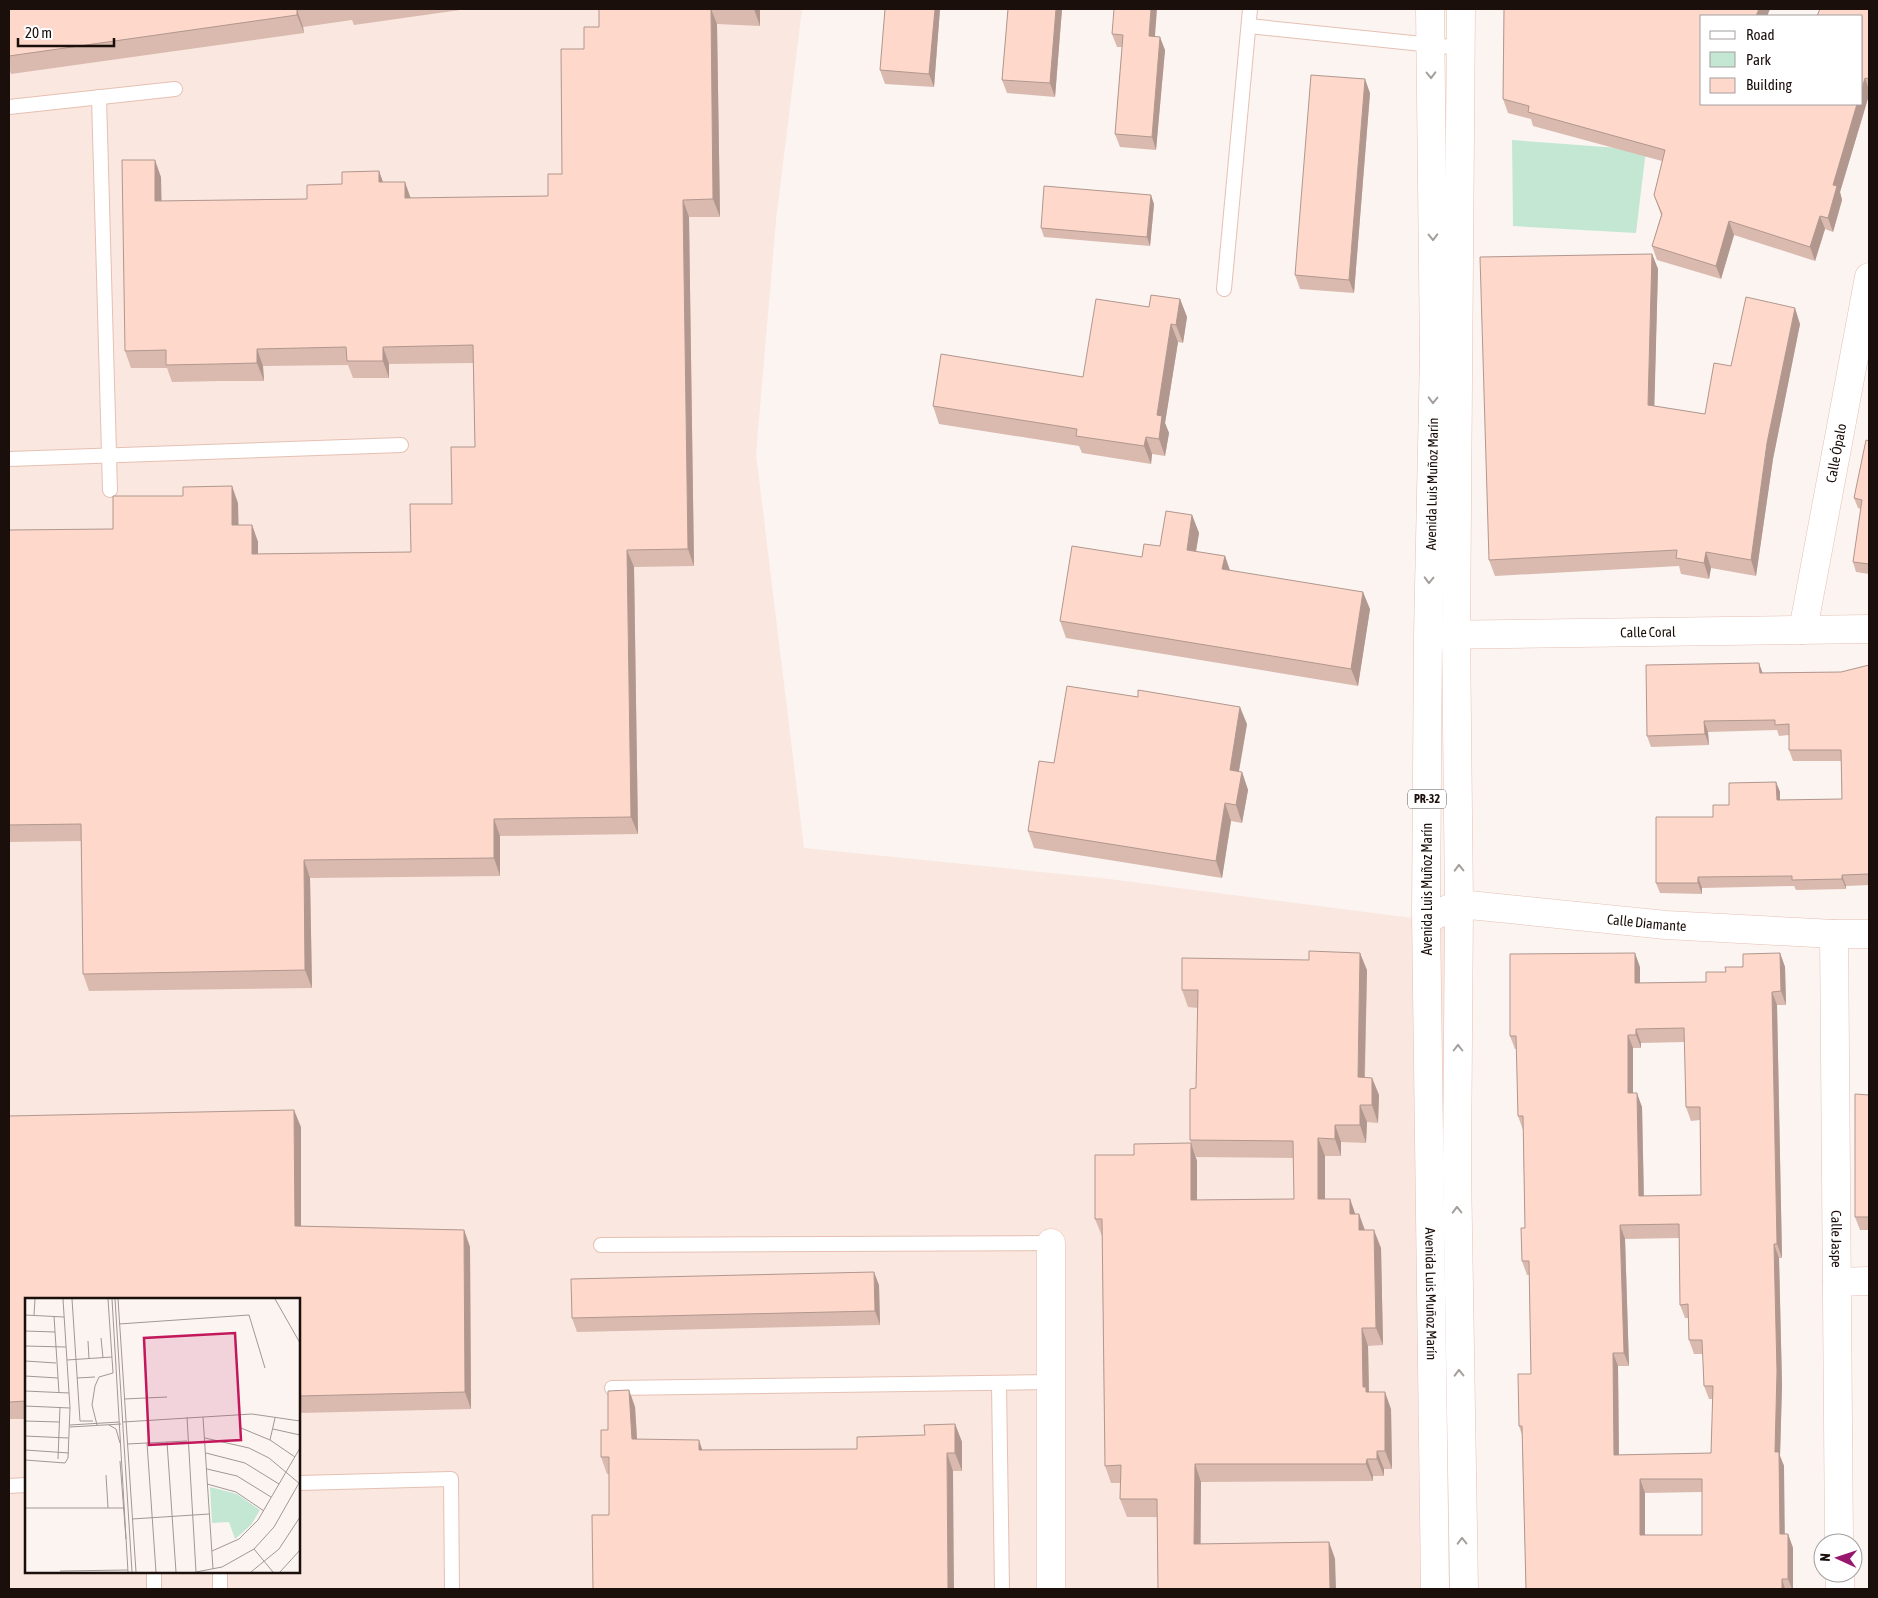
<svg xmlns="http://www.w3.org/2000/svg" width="1878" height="1598" font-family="'Asap Condensed',sans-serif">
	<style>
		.built { fill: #fae7e0; fill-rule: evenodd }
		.green { fill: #c4e7d4 }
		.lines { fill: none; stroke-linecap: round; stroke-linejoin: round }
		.lane-casing { stroke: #e5c0b3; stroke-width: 16 }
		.street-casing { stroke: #e5c0b3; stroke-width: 29 }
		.primary-casing { stroke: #e5c0b3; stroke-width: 29 }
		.lane { stroke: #fff; stroke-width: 14 }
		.street { stroke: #fff; stroke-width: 28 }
		.primary { stroke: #fff; stroke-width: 28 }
		.wall { fill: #dabaaf; fill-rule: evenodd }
		.shaded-wall { fill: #b1978e }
		.building { fill: #fdd8cb; stroke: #b1978e; fill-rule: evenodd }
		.oneway { stroke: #a49f9d }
		.labels { text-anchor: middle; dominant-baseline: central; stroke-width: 4; stroke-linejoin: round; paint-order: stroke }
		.shield { fill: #fff; stroke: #5f5754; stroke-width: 1 }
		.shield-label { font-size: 12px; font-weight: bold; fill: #1b0f0b }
		.street-label { font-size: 14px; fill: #1b0f0b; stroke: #fff }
		.inset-road { fill: none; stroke: #a19895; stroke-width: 1 }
		.view { fill: #c2185b; fill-opacity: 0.15; stroke: #c2185b; stroke-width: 2.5 }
		.inset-edge { fill: none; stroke: #1b0f0b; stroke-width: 2.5 }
	</style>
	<rect width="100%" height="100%" fill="#fbf4f1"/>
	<path class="built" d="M9,9H802L776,220L756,454L804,848L1101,878L1459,924L1467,1589H9ZM26,1299H299V1572H26Z"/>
	<path class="green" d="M1512,140L1646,150L1636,233L1513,226Z"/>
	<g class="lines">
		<defs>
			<g id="lane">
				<path d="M1249,26L1461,48"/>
				<path d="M99,97L110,490"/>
				<path d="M9,107L175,89"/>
				<path d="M1224,289L1250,9"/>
				<path d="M9,459L401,445"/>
				<path d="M601,1245L1051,1243"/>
				<path d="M999,1383L1002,1589"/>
				<path d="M612,1388L1051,1382"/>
				<path d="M299,1483L451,1479L452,1589"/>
				<path d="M9,1486L26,1485"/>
				<path d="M220,1572V1589"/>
				<path d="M154,1589V1572"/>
			</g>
			<g id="street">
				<path id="s1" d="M1803,630L1869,277"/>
				<path id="s2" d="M1432,635L1869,629"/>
				<path id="s3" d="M1427,919L1459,904L1666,925L1834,934H1869"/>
				<path id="s4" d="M1834,934L1839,1543"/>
				<path d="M1051,1243V1589"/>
				<path d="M1837,1282L1869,1281"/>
				<path d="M1840,1573V1589"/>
			</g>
			<g id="primary">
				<path id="s5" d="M1430,9L1434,355L1428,635L1426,913L1435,1589"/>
				<path d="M1461,9L1456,633L1459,904L1457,1170L1464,1589"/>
			</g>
		</defs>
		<use href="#lane" class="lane-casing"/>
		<use href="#street" class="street-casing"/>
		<use href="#primary" class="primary-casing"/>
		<use href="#lane" class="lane"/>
		<use href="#street" class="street"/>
		<use href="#primary" class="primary"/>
	</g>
	<g class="wall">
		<path d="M9,9H467L354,25L352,20L303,27L304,33L11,74L9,67Z"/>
		<path d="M599,9H760V26L717,24L720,217H689L694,566L634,567L638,834L500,836V876L310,878L312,988L89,991L83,974L81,841L9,842V530L113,529L238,503V525H252L258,542V554L411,552L452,504L475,447L473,363L389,364V378H353L348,365L263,366L264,381H222L172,382L167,368H131L125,351L161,177V201L307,199L342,184L379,171L383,182L411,198L548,196L562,174L584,49L599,27Z"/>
		<path d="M940,9L934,87L885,84L880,70Z"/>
		<path d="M1008,9H1062L1055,97L1007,93L1002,80Z"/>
		<path d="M1504,9H1770L1767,16H1702V104H1862V16H1817L1820,9H1869V95L1840,192L1842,200L1833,232L1825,229L1815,261L1734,235L1721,279L1657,260L1652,246L1661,215L1654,195L1662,161L1533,126L1531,119L1508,113L1503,99Z"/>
		<path d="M1112,34L1155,37L1165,50L1156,150L1120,147L1115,134L1122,47H1117Z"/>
		<path d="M1370,93L1354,293L1300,289L1295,275Z"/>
		<path d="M1154,204L1150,246L1044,237L1041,228Z"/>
		<path d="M1652,254L1658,269L1654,406L1705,414L1731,366L1800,324L1773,459L1756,576L1711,568L1709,579L1681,574L1679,566L1495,576L1489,560Z"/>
		<path d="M1180,299L1187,317L1183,343L1178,342L1165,423L1169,433L1165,456L1152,454L1151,464L1082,453L1079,446L939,424L933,406L1083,377L1149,307Z"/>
		<path d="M1869,441V574L1856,572L1853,562L1861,509L1858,508L1854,498Z"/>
		<path d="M1192,515L1199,533L1196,552L1225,556L1230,570L1370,609L1358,686L1066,638L1060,621L1142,557L1160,546Z"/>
		<path d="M1869,665V885L1846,886V889L1796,890L1794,886L1702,888V894L1660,893L1656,883L1713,817L1729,805L1776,782L1780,792V800L1842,799L1841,761H1793L1789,750V735L1779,736L1777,730L1708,732L1709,745L1651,747L1647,736L1763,673L1841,672Z"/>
		<path d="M1247,724L1239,772H1242L1248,790L1242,823L1231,821L1222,878L1034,848L1028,831L1054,763Z"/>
		<path d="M1780,953L1785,967L1786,1005H1777L1782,1258H1779L1782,1385L1780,1456L1784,1466V1534H1788L1793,1548V1589H1526L1522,1435L1519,1426L1531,1374L1529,1275H1527L1522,1261L1525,1228L1523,1130L1518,1116L1517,1049H1515L1510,1036L1640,967V983L1706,982L1726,972ZM1685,1042L1686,1107L1691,1121L1700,1120L1701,1195L1644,1196L1642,1107L1633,1093V1048H1641V1043ZM1679,1238L1680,1305L1685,1318H1688L1689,1340L1694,1354H1703L1704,1386L1709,1399H1713L1711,1453L1619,1455L1618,1366H1629L1625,1239ZM1702,1492V1535H1645V1493Z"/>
		<path d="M1367,970L1365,1078H1372L1379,1095L1378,1123L1367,1122L1366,1143L1341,1142V1156H1325V1199H1350L1355,1214H1359L1365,1230L1381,1248L1383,1345L1368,1346L1369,1392L1391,1409L1392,1469H1384V1476H1373V1481L1201,1482V1544L1329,1542L1335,1559L1158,1589L1157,1517H1127L1120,1499L1121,1483H1111L1105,1466L1102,1236L1095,1219L1134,1155L1191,1143L1197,1161V1200L1294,1199V1158L1196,1157L1190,1140L1196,1088L1198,1008L1188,1007L1182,990Z"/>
		<path d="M1869,1095V1230H1860L1855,1217Z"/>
		<path d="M9,1116L301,1127V1226L464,1230L470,1247L471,1409L299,1413V1299H26V1419H9Z"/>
		<path d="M879,1285L880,1325L577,1332L572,1318Z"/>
		<path d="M629,1390L635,1407L637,1439L702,1450L857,1449L925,1435L955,1424L962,1442V1471H953L609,1515V1474H607L601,1457L608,1430Z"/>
	</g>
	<g class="shaded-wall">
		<path d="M711,9L717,24L720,217L713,199Z"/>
		<path d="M754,9H760V26Z"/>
		<path d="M935,9H940L934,87L929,74Z"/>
		<path d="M1056,9H1062L1055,97L1050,83Z"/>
		<path d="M1151,9H1157L1154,49L1149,36Z"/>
		<path d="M1759,9H1770L1767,16H1756Z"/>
		<path d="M297,10L303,27L304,33L297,15Z"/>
		<path d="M1160,37L1165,50L1156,150L1152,137Z"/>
		<path d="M1865,78L1869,90V95L1840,192L1842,200L1833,232L1828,218L1833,185L1857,104H1862V89Z"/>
		<path d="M1365,79L1370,93L1354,293L1349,280Z"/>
		<path d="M155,160L161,177L162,218L155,201Z"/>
		<path d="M379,171L385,188L379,182Z"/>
		<path d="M405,182L411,199L405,198Z"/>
		<path d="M1151,195L1154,204L1150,246L1147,237Z"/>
		<path d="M683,200L689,217L694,566L688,549Z"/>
		<path d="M1820,216L1825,229L1815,261L1810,247Z"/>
		<path d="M1729,221L1734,235L1721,279L1716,266Z"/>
		<path d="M1652,254L1658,269L1654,420L1648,405Z"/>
		<path d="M1180,299L1187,317L1183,343L1176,325Z"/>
		<path d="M1795,308L1800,324L1773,459L1756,576L1751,560L1767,443Z"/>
		<path d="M1171,324L1178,342L1165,423L1169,433L1165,456L1159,439L1157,415Z"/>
		<path d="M383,347L389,364V378L383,361Z"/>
		<path d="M257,349L263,366L264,381L257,363Z"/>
		<path d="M1146,437L1152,454L1151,464L1144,446Z"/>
		<path d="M232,486L238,503L239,542L232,525Z"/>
		<path d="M1192,515L1199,533L1193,568L1187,550Z"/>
		<path d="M252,525L258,542V572L252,554Z"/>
		<path d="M627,550L634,567L638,834L631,817Z"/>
		<path d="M1706,552L1711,568L1709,579L1704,563Z"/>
		<path d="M1225,556L1231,574L1222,569Z"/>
		<path d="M1363,592L1370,609L1358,686L1351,669Z"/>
		<path d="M1759,663L1763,674L1760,673Z"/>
		<path d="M1240,707L1247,724L1236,787L1230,770Z"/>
		<path d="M1704,721L1708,732L1709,745L1705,734Z"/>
		<path d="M1242,772L1248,790L1242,823L1236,805Z"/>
		<path d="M1776,782L1780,792V811L1777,800Z"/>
		<path d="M1225,803L1231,821L1222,878L1216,861Z"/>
		<path d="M494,819L500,836V876L494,858Z"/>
		<path d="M304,860L310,878L312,988L305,970Z"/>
		<path d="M1842,875L1846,886V889L1842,879Z"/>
		<path d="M1698,877L1702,888V894L1698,883Z"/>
		<path d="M1360,953L1367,970L1364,1095L1358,1077Z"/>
		<path d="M1635,953L1640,967V997L1635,983Z"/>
		<path d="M1780,953L1785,967L1786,1005L1781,991Z"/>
		<path d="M1772,992L1777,1005L1782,1258L1777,1244Z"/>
		<path d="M1636,1029L1641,1043V1048L1636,1035Z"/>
		<path d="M1628,1035L1633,1048V1106L1628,1093Z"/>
		<path d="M1372,1078L1379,1095L1378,1123L1372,1105Z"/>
		<path d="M1637,1093L1642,1107L1644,1210L1639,1196Z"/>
		<path d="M1360,1105L1367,1122L1366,1143L1360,1125Z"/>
		<path d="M294,1110L301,1127V1243L295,1226Z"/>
		<path d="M1335,1125L1341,1142V1156L1335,1139Z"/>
		<path d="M1318,1138L1325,1156V1217L1318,1199Z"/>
		<path d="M1191,1143L1197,1161V1217L1191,1200Z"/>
		<path d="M1350,1199L1356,1216L1350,1214Z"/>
		<path d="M1359,1214L1365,1231L1359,1230Z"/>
		<path d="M1620,1225L1625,1239L1629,1366L1624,1353Z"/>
		<path d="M464,1230L470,1247L471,1409L465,1392Z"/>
		<path d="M1374,1230L1381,1248L1383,1345L1376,1328Z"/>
		<path d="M1774,1244L1779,1258L1782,1385L1780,1456L1784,1466L1785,1548L1780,1534L1775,1452Z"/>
		<path d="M874,1272L879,1285L880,1325L875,1311Z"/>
		<path d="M1362,1328L1368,1346L1369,1396L1363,1387Z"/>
		<path d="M1613,1353L1618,1366L1619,1469L1614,1455Z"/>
		<path d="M629,1390L635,1407L638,1456L632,1439Z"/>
		<path d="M1385,1392L1391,1409L1392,1469L1385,1451Z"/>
		<path d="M955,1424L962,1442V1471L955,1453Z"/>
		<path d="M699,1440L705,1458L699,1450Z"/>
		<path d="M1377,1451L1384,1469V1476L1377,1459Z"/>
		<path d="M947,1453L953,1471L954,1589H948Z"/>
		<path d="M1367,1459L1373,1476V1481L1366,1464Z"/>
		<path d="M1195,1464L1201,1482L1200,1562L1194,1544Z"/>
		<path d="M1640,1479L1645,1493V1549L1640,1535Z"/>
		<path d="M1788,1534L1793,1548V1589H1792L1788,1579Z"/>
		<path d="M1329,1542L1335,1559L1336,1589H1330Z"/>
		<path d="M1782,1579L1785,1589H1782Z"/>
	</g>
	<g class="building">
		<path d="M9,9H304L297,10V15L9,56Z"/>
		<path d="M599,9H711L713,199L683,200L688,549L627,550L631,817L494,819V858L304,860L305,970L83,974L81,824L9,825V530L113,529V496H183V487L232,486V525H252V554L411,552L410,504H452L451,447H475L473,345L383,347V361H347L346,347L257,349V363L216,364L166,365V350L125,351L122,160H155V201L307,199V185L342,184V172L379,171V182H405V198L548,196V174H562L561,49H584V27H599Z"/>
		<path d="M885,9H935L929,74L880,70Z"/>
		<path d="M1008,9H1056L1050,83L1002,80Z"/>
		<path d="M1114,9H1151L1149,36L1160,37L1152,137L1115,134L1123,35L1112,34Z"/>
		<path d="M1504,9H1759L1756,16H1702V104H1857L1833,185L1837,186L1828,218L1820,216L1810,247L1729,221L1716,266L1652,246L1662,214L1654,195L1665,150L1528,112L1529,106L1503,99Z"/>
		<path d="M1820,9H1869V79L1865,78L1862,89V16H1817Z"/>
		<path d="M1311,75L1365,79L1349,280L1295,275Z"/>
		<path d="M1044,186L1151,195L1147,237L1041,228Z"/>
		<path d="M1652,254L1648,405L1705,414L1714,363L1731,366L1746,297L1795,308L1767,443L1751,560L1706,552L1704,563L1676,558L1677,550L1489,560L1480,257Z"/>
		<path d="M1151,295L1180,299L1176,325L1171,324L1157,415L1162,416L1159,439L1146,437L1144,446L1076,436L1077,429L933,406L941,354L1083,377L1096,299L1149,307Z"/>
		<path d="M1866,440L1869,441V564L1853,562L1862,500L1854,498Z"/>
		<path d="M1166,511L1192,515L1187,550L1225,556L1222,569L1363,592L1351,669L1060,621L1072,546L1142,557L1144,544L1160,546Z"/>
		<path d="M1759,663L1760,673L1841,672L1869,665V874L1842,875V879L1792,880V876L1698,877V883H1656V817H1713V805H1729V783L1776,782L1777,800L1842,799L1841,750H1789V724L1775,725V720L1704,721L1705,734L1647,736L1646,665Z"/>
		<path d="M1067,686L1138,697V690L1240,707L1230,770L1242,772L1236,805L1225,803L1216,861L1028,831L1039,761L1054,763Z"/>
		<path d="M1309,951L1360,953L1358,1077L1372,1078V1105H1360V1125H1335V1139L1318,1138V1199H1350V1214H1359V1230H1374L1376,1328H1362L1363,1387H1366V1392H1385V1451H1377V1459H1367L1366,1464H1195L1194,1544L1329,1542L1330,1589H1158L1157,1499H1120L1121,1465L1105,1466L1102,1219H1095V1155H1134V1144L1191,1143V1200L1294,1199L1293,1141L1190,1140V1089L1196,1088L1198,990H1182V958L1309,960Z"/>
		<path d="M1635,953V983L1706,982V972H1726L1725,967H1743V954L1780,953L1781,991L1772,992L1777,1244H1774L1777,1371L1775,1452H1779L1780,1534H1788V1579H1782V1589H1526L1522,1426H1519L1518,1374H1531L1529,1261H1522L1521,1228H1525L1523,1116H1518L1516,1036H1510V954ZM1684,1028L1686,1107H1700L1701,1195L1639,1196L1637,1093H1628V1035H1636V1029ZM1679,1224L1680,1305L1688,1304L1689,1340H1702L1704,1386H1713L1711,1453L1614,1455L1613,1353H1624L1620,1225ZM1640,1479H1702V1535H1640Z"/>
		<path d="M1855,1094L1869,1095V1217H1855Z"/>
		<path d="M294,1110L295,1226L464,1230L465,1392L299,1396V1299H26V1401L9,1402V1116Z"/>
		<path d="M874,1272L875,1311L572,1318L571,1279Z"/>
		<path d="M629,1390L632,1439L699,1440V1450L857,1449V1437L925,1435L924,1425L955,1424V1453H947L948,1589H593L592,1515H609V1457H601V1430H608V1391Z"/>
	</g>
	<defs><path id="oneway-chevron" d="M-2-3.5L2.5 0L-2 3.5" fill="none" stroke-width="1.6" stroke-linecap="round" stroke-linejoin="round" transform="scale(1.25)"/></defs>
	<g class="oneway">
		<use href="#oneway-chevron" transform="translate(1431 75) rotate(89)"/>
		<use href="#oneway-chevron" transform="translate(1433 237) rotate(89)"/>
		<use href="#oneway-chevron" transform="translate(1433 400) rotate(91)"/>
		<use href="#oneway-chevron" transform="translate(1429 580) rotate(91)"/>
		<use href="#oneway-chevron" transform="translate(1459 868) rotate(-91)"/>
		<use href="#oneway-chevron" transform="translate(1458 1048) rotate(-90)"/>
		<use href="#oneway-chevron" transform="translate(1457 1210) rotate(-91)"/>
		<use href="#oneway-chevron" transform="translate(1459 1373) rotate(-91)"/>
		<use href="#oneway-chevron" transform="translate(1462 1541) rotate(-91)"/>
	</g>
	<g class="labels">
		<rect class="shield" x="1408" y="789.5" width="38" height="19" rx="4"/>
		<g class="shield-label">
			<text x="1427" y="799">PR-32</text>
		</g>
		<g class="street-label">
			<text stroke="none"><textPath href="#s1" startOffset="180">Calle Ópalo</textPath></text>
			<text transform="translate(1432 484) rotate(-89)">Avenida Luis Muñoz Marín</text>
			<text stroke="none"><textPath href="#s2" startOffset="216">Calle Coral</textPath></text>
			<text transform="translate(1427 889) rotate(-90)">Avenida Luis Muñoz Marín</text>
			<text stroke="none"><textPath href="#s3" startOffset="224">Calle Diamante</textPath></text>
			<text stroke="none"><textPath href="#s4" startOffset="305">Calle Jaspe</textPath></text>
			<text stroke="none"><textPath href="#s5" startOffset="1285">Avenida Luis Muñoz Marín</textPath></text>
		</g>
	</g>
	<g transform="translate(25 1298)">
		<rect width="275" height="275" fill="#fbf4f1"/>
		<path d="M185,189L212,196L235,212L226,227L210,241L204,224L187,225Z" fill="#c4e7d4"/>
		<path class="inset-road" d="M47,1L55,123H68M87,1L103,274M90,1L107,274M93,1L111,274M250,1L275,45M0,17L39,19M9,17L10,1M29,18L34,95M94,26L224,17L240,70M0,33L30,34M76,40L78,60M63,43L64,61M0,48L41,49M42,62L87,59M0,63L31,65M0,78L33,80M52,80L70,79M0,93L44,95M99,101L142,99M0,108L45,110M162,119L171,274M178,119L188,271M0,123L34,124M98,124L227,116L275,123M45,127L94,124M72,127L67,107L70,88L74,79L88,75L83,1M84,127L91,131L95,145M45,129L96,126M216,130L245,142L270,159M248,131L275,137M0,138L43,140M180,140L224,150L244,160L275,186M245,142L250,120M142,144L151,274M122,145L131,274M102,146L162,143M0,152L44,155M181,155L220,165L254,186M33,161L35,109M0,162L40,165L43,160L45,110L38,1M95,163L101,241M182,171L212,178L246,199M81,177L83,210M182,186L211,194L239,213M0,210H98M107,221L184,216M229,251L248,274M187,253L214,241L233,222L275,150M35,273L103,272M171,274L197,269L229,251L249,229L274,185M226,274L254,251L275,219M255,274L275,252"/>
		<path class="view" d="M210,35L216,142L124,147L119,40Z"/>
		<rect width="275" height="275" class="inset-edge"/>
	</g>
	<rect width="1878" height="1598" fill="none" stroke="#1b0f0b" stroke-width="20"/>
	<rect x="1700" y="15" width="162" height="90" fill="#ffffff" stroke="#a49f9d"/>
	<rect x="1710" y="31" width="25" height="8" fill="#ffffff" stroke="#a49f9d"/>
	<text x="1746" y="40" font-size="15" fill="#1b0f0b">Road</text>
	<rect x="1710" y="52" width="25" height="15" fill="#c4e7d4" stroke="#a49f9d"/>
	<text x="1746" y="65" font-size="15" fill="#1b0f0b">Park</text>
	<rect x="1710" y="78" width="25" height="15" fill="#fdd8cb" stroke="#a49f9d"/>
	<text x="1746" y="90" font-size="15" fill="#1b0f0b">Building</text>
	<g transform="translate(1838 1558) rotate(273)"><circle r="24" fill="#ffffff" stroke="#a49f9d"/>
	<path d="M0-4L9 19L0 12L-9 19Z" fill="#97176f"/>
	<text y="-8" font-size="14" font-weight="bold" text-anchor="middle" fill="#1b0f0b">N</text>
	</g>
	<path d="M18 38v8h96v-8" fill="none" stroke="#1b0f0b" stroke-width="2.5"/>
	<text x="25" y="38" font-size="15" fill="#1b0f0b" stroke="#ffffff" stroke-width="4" paint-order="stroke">20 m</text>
</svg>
